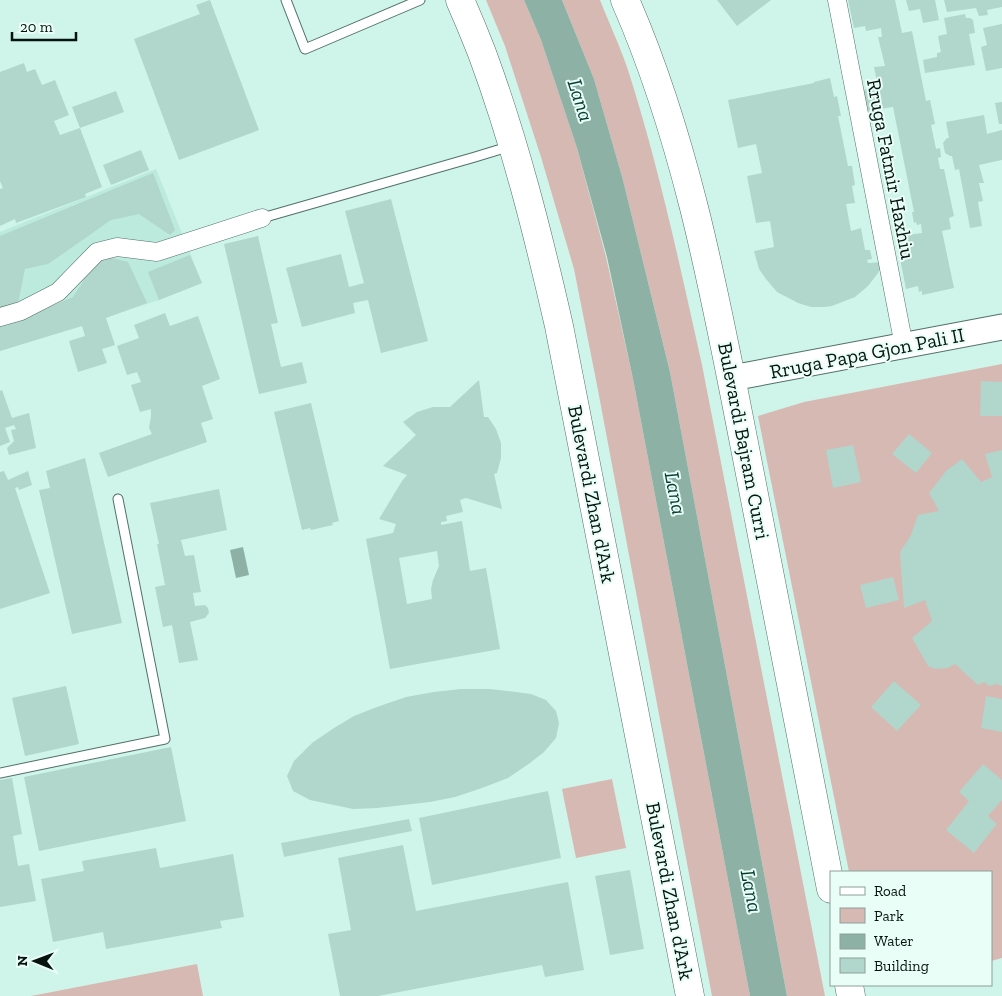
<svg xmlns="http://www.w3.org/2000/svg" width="1002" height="996" font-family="'Zilla Slab',serif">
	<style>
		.built { fill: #bceadc }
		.green { fill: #d7b9b3 }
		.water { fill: #8eb1a6 }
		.building { fill: #b1d6cb; fill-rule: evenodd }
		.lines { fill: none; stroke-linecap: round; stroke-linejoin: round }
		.lane-casing { stroke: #507168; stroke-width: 11 }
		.street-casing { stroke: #507168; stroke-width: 19 }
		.secondary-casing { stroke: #507168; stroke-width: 27 }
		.primary-casing { stroke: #507168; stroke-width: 29 }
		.lane { stroke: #fff; stroke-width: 9 }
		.street { stroke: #fff; stroke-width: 18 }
		.secondary { stroke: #fff; stroke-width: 25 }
		.primary { stroke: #fff; stroke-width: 28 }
		.labels { text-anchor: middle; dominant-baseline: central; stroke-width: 4; stroke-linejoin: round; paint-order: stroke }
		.street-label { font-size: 20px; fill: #06130f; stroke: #e8fef7 }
		.water-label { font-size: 21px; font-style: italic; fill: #093d32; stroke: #e8fef7 }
	</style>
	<rect width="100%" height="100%" fill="#cff4e9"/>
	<path class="built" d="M156,169L202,283L159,300L0,351V232Z"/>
	<g class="green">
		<path d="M486,0H524L541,40L577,148L606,257L633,379L750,996H712L597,385L574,269L541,157L505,46Z"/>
		<path d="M562,0H600C609,23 620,46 628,70C659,167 680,266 702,365L825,996H787L670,372L623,180L594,79Z"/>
		<path d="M1002,364V958L991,961V872H849L758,416L804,402Z"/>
		<path d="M612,779L626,848L576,858L562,789Z"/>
		<path d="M197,964L203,996H31Z"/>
	</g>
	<g class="water">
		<path d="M524,0H562L594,79L623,180L670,372L787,996H750L633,379L607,257L577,148L541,40Z"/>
		<path d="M243,547L249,575L236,578L230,550Z"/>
	</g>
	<g class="building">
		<path d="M210,0L259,130L179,160L134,39L200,14L196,5Z"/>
		<path d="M717,0H771L737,26Z"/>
		<path d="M848,0H895L902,33L912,31L926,101L930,100L935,124L931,125L936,149L940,148L941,157L938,158L940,169H944L954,216L949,218L951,229L942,231L954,288L922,295V291L919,292L918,286L906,289L897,243L908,240L907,235L922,233L921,224L917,225L916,222L914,223L912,212H914L893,107L867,111L862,90L878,87L874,67L885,66L878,37H882L881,28L866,31L865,26L854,28Z"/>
		<path d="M906,0H935L939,20L923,23L920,9L909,11Z"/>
		<path d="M944,0H1002V7L987,10L988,15L979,16L976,8L947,12Z"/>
		<path d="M965,14L966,18H970L973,20L975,33L969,34L975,65L925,73L923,60L937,57V53L941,52L938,36L947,34L944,18Z"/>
		<path d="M1002,24V68L986,71L981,47L987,45L983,28Z"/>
		<path d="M24,63L27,72L35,69L42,85L55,80L69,115L54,121L60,135L80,128L102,187L85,194L86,197L16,223L15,219L0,226V189L3,188L0,181V72Z"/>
		<path d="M830,78L834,97L837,96L841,116H838L848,166H852L855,185L852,186L855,203L846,204L851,231L861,228L865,250H870L872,259L867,260L868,263L883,262L878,273L868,286L855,297L832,306L824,307H811L798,303L777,292L766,279L759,269L754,251L774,247L770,221L756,223L747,176L762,173L756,144L738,148L728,100L814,83V82Z"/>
		<path d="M116,91L124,112L80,128L72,107Z"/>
		<path d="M1002,102V124H999L995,103Z"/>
		<path d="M984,115L987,134L1002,130V160L979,165L984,183H979L983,201L978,202L982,226L970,228L959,169L955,170L952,156H950L945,153L943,143L947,138H949L946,122Z"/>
		<path d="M141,150L149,170L111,185L103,165Z"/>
		<path d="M153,173L175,230L170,235L139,214L111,220L48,264L25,269L17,308H0V236Z"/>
		<path d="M391,199L428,341L381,353L368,300L353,303L355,313L302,327L286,268L341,254L349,287L364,283L345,211Z"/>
		<path d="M258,236L278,323L271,324L281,367L302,362L307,383L259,394L224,244Z"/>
		<path d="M100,255L128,262L147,303L106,318L115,345L102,349L107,363L78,372L69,341L85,336L82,326L0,351V324L28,316L73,297Z"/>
		<path d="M190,255L202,283L159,300L148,272Z"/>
		<path d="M165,313L170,326L198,316L220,379L202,386L213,419L201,423L207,442L108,477L99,453L152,434L149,428L151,416V409L140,412L131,385L141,382L137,372L127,375L117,346L139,338L134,325Z"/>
		<path d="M479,380L484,417H488L496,429L501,443V458L497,473L494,474L502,509L466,498L460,500L463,512L446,516L447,521L441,522V525L462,521L470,571L486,568L500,649L390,669L366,539L393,533L396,524L379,519L402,481L407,475L383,466L416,435L403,422L417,412L433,407H450ZM437,551L439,566L433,580L431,589L432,599L407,604L399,558Z"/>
		<path d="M981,381L1002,382V416H980Z"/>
		<path d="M2,390L12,418L29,413L36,448L9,455L7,448L14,441L11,430L16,429L14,425L5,428L10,442L0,446V391Z"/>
		<path d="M311,403L339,521L332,523L333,525L311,530L310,528L302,530L274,412Z"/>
		<path d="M909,434L932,453L916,473L892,454Z"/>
		<path d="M853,445L861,482L833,488L826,450Z"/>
		<path d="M1002,450V686L997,684L989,686L984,682L978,685L955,664L948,668L935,669L928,666L912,638L932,621L925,600L904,608L900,552L911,535L918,515L939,511L929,493L946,471L962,459L981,482L992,477L985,454Z"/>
		<path d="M85,458L122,623L72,634L39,490L50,488L46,471Z"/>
		<path d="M4,471L8,480L28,471L32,485L19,490L18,487L15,488L50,593L0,609V472Z"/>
		<path d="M219,489L227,530L181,540L185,556L194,555L201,592L193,593L195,606L205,605L208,608L209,613L205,618L190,622L198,660L179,663L172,625L163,627L155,587L165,585L157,544H159L150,503Z"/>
		<path d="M893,577L899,600L866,608L860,585Z"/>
		<path d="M894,681L921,705L897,731L871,707Z"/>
		<path d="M66,686L79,744L25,756L12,698Z"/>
		<path d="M461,689H489L516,692L531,694L546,700L556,711L559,723L556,738L544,752L530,763L508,778L482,788L455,797L430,802L377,808L353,809L310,800L293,791L287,776L294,761L312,743L334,728L354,716L377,707L406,697L434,692Z"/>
		<path d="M986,696L1002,699V732L981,728Z"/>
		<path d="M171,747L186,821L39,851L24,777Z"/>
		<path d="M983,764L1002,780V800L988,816L997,824L974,853L946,830L969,801L959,792Z"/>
		<path d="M12,778L22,834L13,836L18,866L29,864L36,901L0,907V780Z"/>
		<path d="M548,791L561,858L432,885L419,818Z"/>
		<path d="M409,819L412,831L284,857L281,843Z"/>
		<path d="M403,845L416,911L568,882L584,970L545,977L542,965L378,996H340L328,934L351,930L338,858Z"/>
		<path d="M156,848L160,868L233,854L244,917L220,921L222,928L106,949L103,932L53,942L41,879L84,871L82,861Z"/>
		<path d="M630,870L644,949L610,955L595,876Z"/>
	</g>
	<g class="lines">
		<defs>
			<g id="lane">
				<path d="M286,0L305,49L420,0"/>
				<path d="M262,218L475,157L511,146"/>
				<path d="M0,773L165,739L118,499"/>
			</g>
			<g id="street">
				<path d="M837,0L904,346"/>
				<path d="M0,317L21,311L58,292L97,252L117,247L157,252L262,218"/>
			</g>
			<path id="secondary" d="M732,378L1002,327"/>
			<g id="primary">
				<path d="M460,0C468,18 475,35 482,53C515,142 538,234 559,326L690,996"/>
				<path d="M625,0C686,139 714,290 743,438C773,589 802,739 831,889"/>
				<path d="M849,985L851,996"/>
			</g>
		</defs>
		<use href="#lane" class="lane-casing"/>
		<use href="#street" class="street-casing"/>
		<use href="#secondary" class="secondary-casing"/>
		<use href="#primary" class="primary-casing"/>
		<use href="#lane" class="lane"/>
		<use href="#street" class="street"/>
		<use href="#secondary" class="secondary"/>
		<use href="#primary" class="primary"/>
	</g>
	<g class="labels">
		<g class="street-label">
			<text transform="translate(891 169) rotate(79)">Rruga Fatmir Haxhiu</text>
			<text transform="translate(867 353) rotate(-11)">Rruga Papa Gjon Pali II</text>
			<text transform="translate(744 441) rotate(79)">Bulevardi Bajram Curri</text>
			<text transform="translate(592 494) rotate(79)">Bulevardi Zhan d'Ark</text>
			<text transform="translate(670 891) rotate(79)">Bulevardi Zhan d'Ark</text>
		</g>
		<g class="water-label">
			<text transform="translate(581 100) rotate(72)">Lana</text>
			<text transform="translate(676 493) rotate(79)">Lana</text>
			<text transform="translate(752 891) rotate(79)">Lana</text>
		</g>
	</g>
	<rect x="830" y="871" width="162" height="115" fill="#e8fef7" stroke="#8ea09a"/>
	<rect x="840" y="887" width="25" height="8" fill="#ffffff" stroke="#8ea09a"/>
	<text x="874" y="896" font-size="15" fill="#06130f">Road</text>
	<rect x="840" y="908" width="25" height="15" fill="#d7b9b3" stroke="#8ea09a"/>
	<text x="874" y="921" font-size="15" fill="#06130f">Park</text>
	<rect x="840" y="934" width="25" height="15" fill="#8eb1a6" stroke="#8ea09a"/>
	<text x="874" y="946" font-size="15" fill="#06130f">Water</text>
	<rect x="840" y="958" width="25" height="15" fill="#b1d6cb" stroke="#8ea09a"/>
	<text x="874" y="971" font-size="15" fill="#06130f">Building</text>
	<g transform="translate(35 961) rotate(271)" stroke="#e8fef7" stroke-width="4" paint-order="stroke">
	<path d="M0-4L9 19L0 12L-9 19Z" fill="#06130f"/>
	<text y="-8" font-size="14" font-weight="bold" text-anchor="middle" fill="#06130f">N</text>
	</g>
	<path d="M12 32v8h64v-8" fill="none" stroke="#06130f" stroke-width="2.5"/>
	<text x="20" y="32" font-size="15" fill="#06130f" stroke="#e8fef7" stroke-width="4" paint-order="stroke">20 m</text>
</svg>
